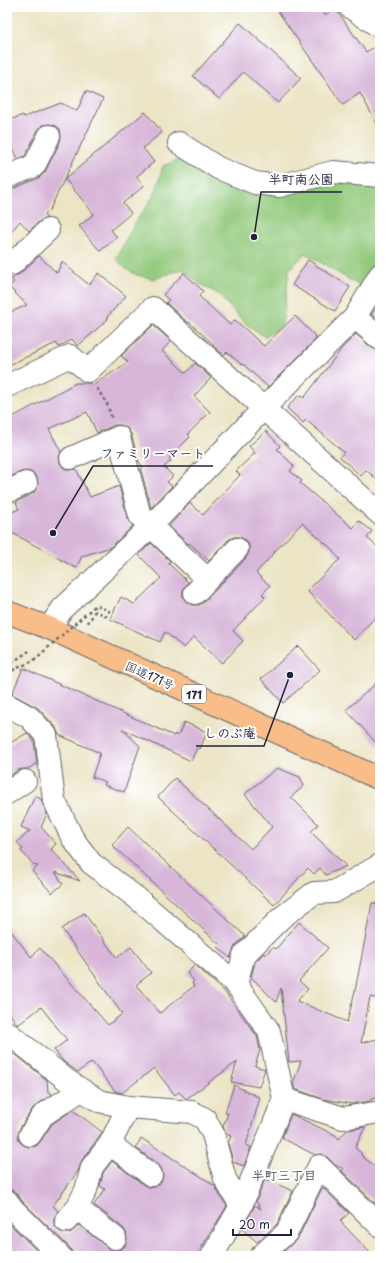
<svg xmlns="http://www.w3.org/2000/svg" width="387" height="1263" font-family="'Playpen Sans','Klee One',sans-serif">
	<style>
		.green { fill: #92c97b; stroke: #5a765b }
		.building { fill: #d7b6d9 }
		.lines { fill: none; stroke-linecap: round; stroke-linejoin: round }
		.minor-casing { stroke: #68666b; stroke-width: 24 }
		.highway-casing { stroke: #68666b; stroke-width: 24 }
		.path { stroke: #68666b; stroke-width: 2.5; stroke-dasharray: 3 3; stroke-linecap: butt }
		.minor { stroke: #fff; stroke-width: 22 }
		.highway { stroke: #f8bd89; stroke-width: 22 }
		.path-bridge { stroke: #68666b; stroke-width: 2.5; stroke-dasharray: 3 3; stroke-linecap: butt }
		.labels { text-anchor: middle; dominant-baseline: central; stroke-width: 4; stroke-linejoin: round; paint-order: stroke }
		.shield { fill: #fff; stroke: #646476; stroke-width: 1 }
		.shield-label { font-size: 11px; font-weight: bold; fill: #22223b }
		.street-label { font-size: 12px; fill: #22223b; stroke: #fff }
		.neighbourhood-label { font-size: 13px; fill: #22223b; stroke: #fff }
		.leader { fill: none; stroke: #22223b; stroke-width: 1.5 }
		.callout-dot { fill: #22223b; stroke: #fff; stroke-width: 1.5 }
		.callout-label { font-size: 13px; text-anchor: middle; font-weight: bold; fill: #22223b; stroke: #fff; stroke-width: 4; stroke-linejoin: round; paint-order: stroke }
	</style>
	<rect width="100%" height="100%" fill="#fff"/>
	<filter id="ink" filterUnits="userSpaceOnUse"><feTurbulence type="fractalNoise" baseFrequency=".025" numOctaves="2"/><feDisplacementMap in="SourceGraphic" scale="8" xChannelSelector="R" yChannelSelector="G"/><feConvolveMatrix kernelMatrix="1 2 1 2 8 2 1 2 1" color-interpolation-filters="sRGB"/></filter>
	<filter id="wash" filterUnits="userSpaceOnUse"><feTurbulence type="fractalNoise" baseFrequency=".012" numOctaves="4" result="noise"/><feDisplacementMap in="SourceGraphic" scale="16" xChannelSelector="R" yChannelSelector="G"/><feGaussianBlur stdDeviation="0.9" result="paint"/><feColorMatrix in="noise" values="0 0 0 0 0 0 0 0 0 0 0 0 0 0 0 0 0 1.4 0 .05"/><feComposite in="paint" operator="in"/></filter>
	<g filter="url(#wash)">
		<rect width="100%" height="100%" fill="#ebe4c5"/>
		<path class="green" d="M177,160L307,187L335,183L380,185V259L363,288L305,253L289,270L285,305L282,325L265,337L245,323L217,293L200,284L182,269L154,279L137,275L126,269L116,259L136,221L146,208L156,191L163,166Z"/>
		<g id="blocks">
			<g class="building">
				<path d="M275,7H319L325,15L335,8L366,52L380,44V129L360,93L343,105Z"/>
				<path d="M240,23L301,78L278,103L243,72L219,99L193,76Z"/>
				<path d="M86,91L103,99L50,209L44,215L47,218L40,221L29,231L20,221L7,237V189H12L39,178L45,172L60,142L61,136L60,129L55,125L49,124L42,125L38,130L25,156L18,159L7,135V121L23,115L24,117L61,103L77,111Z"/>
				<path d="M145,112L162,132L143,148L154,162L136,177L144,186L123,203L131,213L111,230L117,237L100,251L79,226L94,214L65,179Z"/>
				<path d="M39,256L57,273L62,262L89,285L99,273L126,296L107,317L108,319L78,346L72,339L59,347L56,343L7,366V314L27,305L9,287L14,282L11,279L21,273Z"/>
				<path d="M308,260L350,287L335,311L292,285Z"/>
				<path d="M184,273L203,291L199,296L230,325L235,320L264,346L295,316L317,338L268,387L243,364L242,365L227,352L224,355L212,345L213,344L189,322L188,323L166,303L169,300L163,295Z"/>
				<path d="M380,304V322L371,314Z"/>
				<path d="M153,325L171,341L162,351L186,373L195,363L211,378L194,396L210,412L188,434L190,437L169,458L171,461L164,467L173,476L167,482L172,486L151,508L141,470L143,467L139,462L131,434L127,428L121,425H114L97,433L87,412L49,429L61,452L59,457L60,463L64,468L69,470L76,469L90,497L119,486L128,519L133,526L111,547L82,556L76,568L7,530V514L19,509L16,502L32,494L36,490L38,484L37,478L33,473L27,471L21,472L7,478V420L76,383H90L92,386L128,362L121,356Z"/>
				<path d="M356,334L372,348L380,351V482L366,470L361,476L340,457L344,452L306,420L303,423L287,408L299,395L304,398L342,348Z"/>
				<path d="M266,431L280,446L277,449L294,466L290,471L302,481L300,483L353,528L359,521L372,531L367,538L380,549V612L354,640L307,591L340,559L333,552L334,551L302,523L274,552H275L256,573L270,586L262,594L265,597L233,631L243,641L222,663L194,637L184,648L165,632L160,642L110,619L121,597L134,604L161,578L139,555L151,543L170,561L168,563L188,582L183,590V596L186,602L192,605H199L204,602L246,558L249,552V545L246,540L240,537H234L228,540L209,561L189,543L188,544L169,526L190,503L203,515L240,475L236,471L255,453L249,446Z"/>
				<path d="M298,646L320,670L283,703L261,679Z"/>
				<path d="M23,668L174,736L175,734L178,736L184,722L207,732L200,749L197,748L191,761L122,729L140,746L124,792L104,785L106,782L92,777L100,753L59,735L55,726L38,708L12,694Z"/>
				<path d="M380,680V747L346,710Z"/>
				<path d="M27,733L34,741L37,763L28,769H24L18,770L7,778V745Z"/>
				<path d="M277,768L300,777L304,786L291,797L318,824L311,832L346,866L326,875L320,868L314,874L308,868L274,905L158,797L175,778L251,849L272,827L245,794Z"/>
				<path d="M35,796L41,799L43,805L47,814L41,827L56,844L51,849L80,881L55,872L63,884L52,893L32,871L38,866L34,865L21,851L23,849L17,842L30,831L21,827Z"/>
				<path d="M128,827L245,936L235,946L230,958L217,946L219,944L112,845Z"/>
				<path d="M372,903L380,904V999L370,997L361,1043L377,1039L380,1053V1071L376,1072L380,1097L371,1099V1101L352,1104L323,1099L295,1089L293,1083L301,1061L289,1062L281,988L276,1002L251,977L255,962L264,953L265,955L273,947L276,949L299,922L328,948L299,981L308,989L297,1001L347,1022L355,991Z"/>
				<path d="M84,913L117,958L131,947L151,973L136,985L160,1013L194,986L192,983L194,981L187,973L195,965L224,991L257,1036L260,1050L255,1066L265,1069L259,1087L231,1082L237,1062L186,1099L179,1092L175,1095L154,1068L122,1093L115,1091L92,1062L78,1072L64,1062L54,1050L67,1040L41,1007L18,1025L7,1010V926L31,957L40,948L108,1025L122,1014L62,929Z"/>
				<path d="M15,1054L47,1080L48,1092L52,1094L33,1108L20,1128L18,1135L19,1141L23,1145L29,1147L36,1146L40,1142L52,1124L73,1110L102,1132L99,1137L82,1160L78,1171L53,1206L58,1211L54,1219V1225L58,1230L63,1233H70L79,1225L108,1248L113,1250H119L125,1246L127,1239L126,1233L123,1228L94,1205L105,1189L100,1186L103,1173L112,1161L144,1185L149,1187H155L161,1182L163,1176L162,1170L159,1165L136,1148L141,1138L211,1183H210L215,1186L219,1194V1195L221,1197L227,1206L196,1256H72V1252L69,1247L22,1201L17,1193L12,1190L7,1189V1055Z"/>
				<path d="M234,1085L260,1098L246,1145L251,1147L244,1166L233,1162L228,1143L231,1136L226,1134L223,1127L228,1113H225Z"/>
				<path d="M291,1114L335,1135L339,1139L347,1130L365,1127L355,1148L362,1154L361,1155L380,1171V1208L342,1171L344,1169L335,1165L327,1157L322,1154L315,1155L282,1138Z"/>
				<path d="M265,1179L293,1191L277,1224L257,1242L242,1229L255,1205L261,1209L256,1201Z"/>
				<path d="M323,1188L349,1213L340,1221L373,1256H279L298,1238L321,1190Z"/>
				<path d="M7,1221L42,1256H7Z"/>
			</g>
		</g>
	</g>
	<g filter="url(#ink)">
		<use href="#blocks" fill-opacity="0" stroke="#68666b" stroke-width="1"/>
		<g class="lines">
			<defs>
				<g id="minor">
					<path d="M350,7L380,27"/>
					<path d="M179,143L218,168L255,183L279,186L333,172L380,176"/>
					<path d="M7,177L34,166L49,136"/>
					<path d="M7,260L12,264L48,230"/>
					<path d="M355,317L380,339"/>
					<path d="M7,386L70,356L88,371L153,308L380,514"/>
					<path d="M71,458L119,437L140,516L207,579"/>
					<path d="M7,492L26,483"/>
					<path d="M195,593L237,549"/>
					<path d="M49,628L63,608L151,526L264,408L355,317L380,275"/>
					<path d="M7,705L29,717L46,735L54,800L73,839L91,863L138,899L236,984L269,1031L284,1099L241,1206L212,1256"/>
					<path d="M7,793L25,781"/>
					<path d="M236,984L244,955L281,918L314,893L334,892L380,865"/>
					<path d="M7,1032L68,1081L99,1101L128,1107L192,1112L205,1119L213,1134L225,1179L241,1206"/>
					<path d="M284,1099L343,1118L380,1112"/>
					<path d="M30,1135L43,1115L81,1090"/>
					<path d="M110,1144L151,1175"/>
					<path d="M7,1201L13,1209L60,1256"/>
					<path d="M77,1208L115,1238"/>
					<path d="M66,1221L77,1208L86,1190L92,1167L110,1144L128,1107"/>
					<path d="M261,1256L287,1232L319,1166L380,1226"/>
				</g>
				<path id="highway" d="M7,612L49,628L380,779"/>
			</defs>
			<use href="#minor" class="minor-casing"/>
			<use href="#highway" class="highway-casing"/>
			<g class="path">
				<path d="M97,388L107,404L112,419"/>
				<path d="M87,621L89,622L95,611"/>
				<path d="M7,666L29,651"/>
			</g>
			<use href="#minor" class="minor"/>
			<use href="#highway" class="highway"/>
			<path class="path-bridge" d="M7,673L33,661L96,605L109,611L106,616L95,611"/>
		</g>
	</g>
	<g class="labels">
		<rect class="shield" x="182" y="685" width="24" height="18" rx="3"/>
		<g class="shield-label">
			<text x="194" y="694">171</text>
		</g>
		<g class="street-label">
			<text transform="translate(150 675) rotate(24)">国道171号</text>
		</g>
		<g class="neighbourhood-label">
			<text x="284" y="1174">半町三丁目</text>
		</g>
	</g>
	<path class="leader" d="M254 237L261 192H342M53 533L93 466H213M290 675L264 746H196"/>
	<g class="callout-dot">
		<circle cx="254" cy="237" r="4"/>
		<circle cx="53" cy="533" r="4"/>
		<circle cx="290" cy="675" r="4"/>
	</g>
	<g class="callout-label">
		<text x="301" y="184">半町南公園</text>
		<text x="153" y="458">ファミリーマート</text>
		<text x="230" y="738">しのぶ庵</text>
	</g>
	<rect width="387" height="1263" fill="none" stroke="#fff" stroke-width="24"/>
	<path d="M233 1229v6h58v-6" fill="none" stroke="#22223b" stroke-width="2"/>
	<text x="239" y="1229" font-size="12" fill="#22223b" stroke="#ffffff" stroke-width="3" paint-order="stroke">20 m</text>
</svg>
